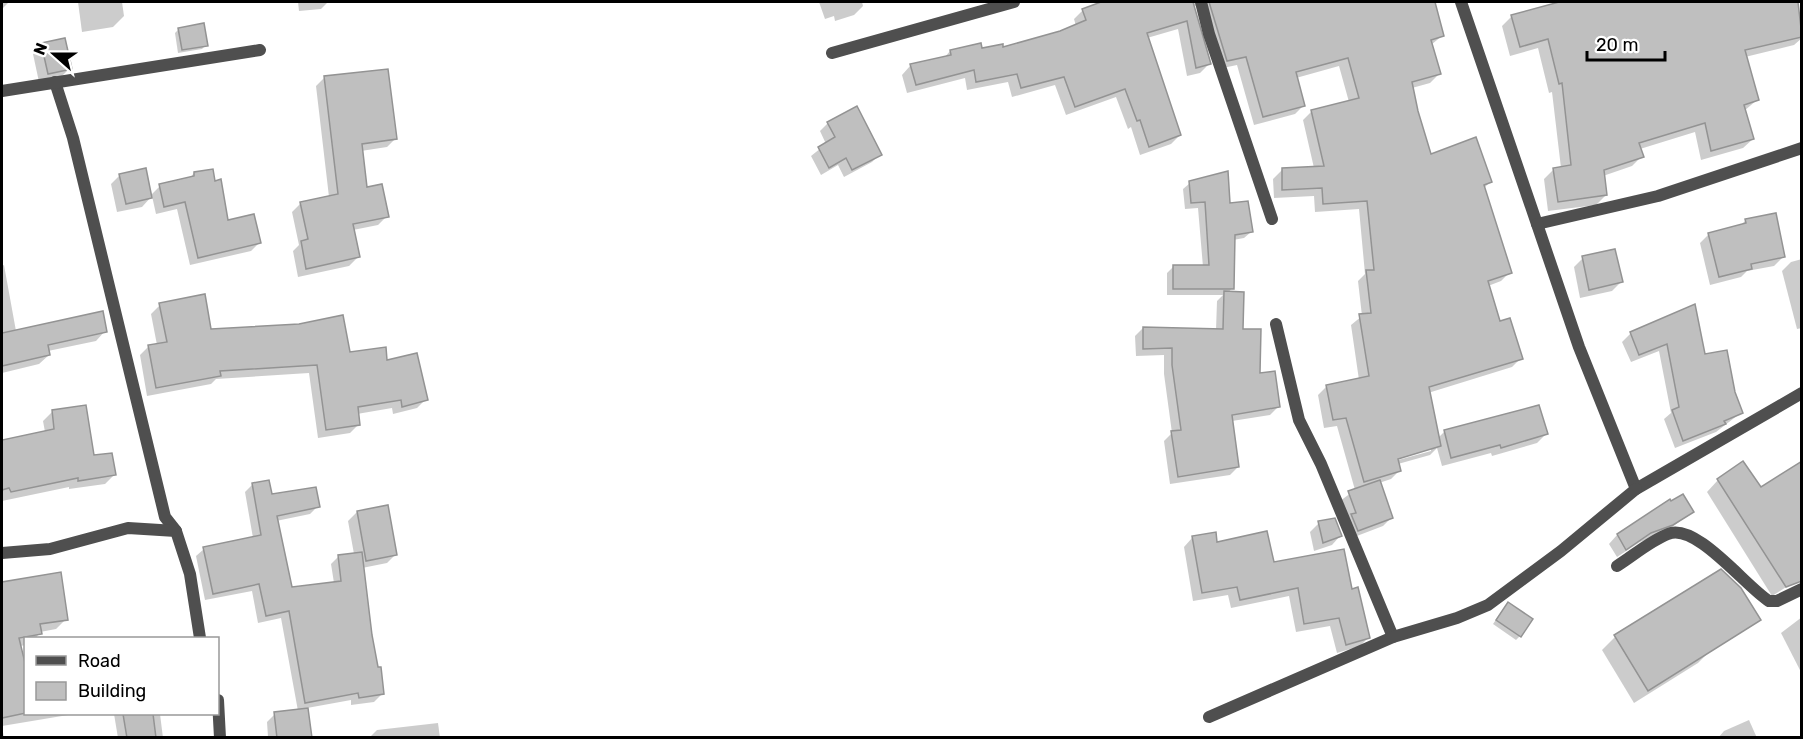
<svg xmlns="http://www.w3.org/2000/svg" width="1803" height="739" font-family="Rubik,sans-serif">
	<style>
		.shadow { fill: #0003; fill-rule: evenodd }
		.building { fill: #bfbfbf; stroke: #939393; stroke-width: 1.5 }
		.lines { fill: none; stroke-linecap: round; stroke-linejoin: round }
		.street { stroke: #4f4f4f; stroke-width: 12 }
	</style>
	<rect width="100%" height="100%" fill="#fff"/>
	<g class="shadow">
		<path d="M2,2L8,3L2,9Z"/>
		<path d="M78,2H122L124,16L113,27L82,32Z"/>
		<path d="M298,2H328L321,9L299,11Z"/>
		<path d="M819,2H862L863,6L854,15L835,21L834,16L825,19Z"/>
		<path d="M1105,2H1433L1443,35L1431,45L1439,74L1430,83L1412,88L1430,156L1490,182L1484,188L1510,272L1501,281L1488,286L1499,323L1521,358L1512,367L1428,393L1438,438L1444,432L1538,407L1546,434L1537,443L1492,456L1491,453L1442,466L1437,448L1430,455L1398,464L1400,470L1391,479L1379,483L1392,517L1383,526L1349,539L1340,501L1355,490L1337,426L1324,428L1318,395L1327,386L1359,380L1351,325L1362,316L1358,281L1365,274L1359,209L1315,212L1314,196L1274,198L1273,179L1282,170L1314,168L1303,120L1312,111L1349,102L1339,66L1296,78L1304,105L1295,114L1254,125L1237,65L1218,69L1200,9L1191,3L1209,64L1200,73L1187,76L1178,29L1147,38L1180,135L1171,144L1140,155L1131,127L1128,129L1116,97L1066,115L1055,85L1012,97L1008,82L967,90L965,78L907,93L902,75L910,66L944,58L950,51L1002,48L1061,32L1076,26L1074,19L1083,10ZM1431,448V451L1391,462L1390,460Z"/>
		<path d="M1563,2H1796L1802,38L1794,45L1745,57L1757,100L1744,111L1753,139L1743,148L1701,160L1695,132L1640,149L1642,156L1632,166L1603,176L1606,195L1596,205L1548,211L1544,179L1554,169L1561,168L1552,92L1549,93L1538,48L1510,56L1502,26L1512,16Z"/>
		<path d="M179,29L206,45L202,49L178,53L175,33Z"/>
		<path d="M42,45L70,68L61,77L39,82L33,54Z"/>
		<path d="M325,77L396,138L387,147L361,151L365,189L387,216L378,225L353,230L358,257L349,266L298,277L293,251L299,245L292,212L301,203L329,197L316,86Z"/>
		<path d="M828,123L880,154L872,162L844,177L838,165L821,175L811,156L826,144L820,131Z"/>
		<path d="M194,173L227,222L259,243L251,251L190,265L177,209L156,214L152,196L142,207L117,212L111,184L120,175L150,196L160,186L189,179Z"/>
		<path d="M1190,183L1229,205L1251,232L1244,238L1233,240L1232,288L1228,293L1258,375L1278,407L1270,415L1232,421L1238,467L1230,475L1170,484L1164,441L1172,433L1164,374V355L1136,356L1135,336L1143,328L1216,330L1217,301L1223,295H1167V273L1173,267H1203L1198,208L1185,209L1183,189Z"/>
		<path d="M1746,220L1783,257L1774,266L1747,271L1741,277L1710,285L1700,243L1709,234L1740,226Z"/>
		<path d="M1583,258L1621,282L1612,291L1580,298L1574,267Z"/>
		<path d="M1802,259V328L1797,329L1782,271L1791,262Z"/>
		<path d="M4,265L16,331H105L96,341L48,351L49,355L39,364L2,373V266Z"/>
		<path d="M160,305L210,331L386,362L426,399L417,408L393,414L392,408L357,414L359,424L350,433L318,438L309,373L216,379L211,384L147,396L140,355L149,346L157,345L151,314Z"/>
		<path d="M1694,306L1704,356L1734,392L1742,412L1716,432L1675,448L1664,419L1671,413L1659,351L1631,362L1622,342L1631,333Z"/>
		<path d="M52,412L92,457L114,475L105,484L69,489V487L2,501V440L45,432L43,421Z"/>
		<path d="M1718,480L1761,489L1802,577L1772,596L1707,492Z"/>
		<path d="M253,484L271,496L318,506L310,514L276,521L291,589L334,583L331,564L339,556L354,554L348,521L357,512L396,554L387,563L362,568L370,635L382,694L374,702L351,705V700L307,708L311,738H261L268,737L267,722L275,714L298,711L281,618L258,623L252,591L205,600L196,556L204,549L253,538L245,492Z"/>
		<path d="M1670,501L1692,512L1663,534L1640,542L1617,557L1609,544L1617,535Z"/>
		<path d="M1319,523L1340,536L1332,545L1314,551L1310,532Z"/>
		<path d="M1192,538L1351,590L1369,637L1360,646L1337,653L1330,626L1296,632L1289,596L1231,608L1228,595L1193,601L1184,547Z"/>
		<path d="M1720,571L1711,650L1698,663L1634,703L1602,650L1615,637Z"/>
		<path d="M60,574L66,619L56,629L40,632L36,638H26V645L20,646L26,675V714H74L2,726L4,738H2V584Z"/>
		<path d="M1504,608L1520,636L1516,640L1493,624Z"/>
		<path d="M1802,617V674L1781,633Z"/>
		<path d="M114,714H160L163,738H118Z"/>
		<path d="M1749,720L1757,738H1718L1724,731Z"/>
		<path d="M438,723L440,738H369L377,730Z"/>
	</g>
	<g class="building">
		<path d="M1101,2H1193L1211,64L1196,68L1187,21L1147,33L1181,135L1149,147L1140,120L1137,121L1125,89L1075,107L1064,77L1021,88L1017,74L976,82L974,70L916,85L910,64L951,55L950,50L981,43L982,48L1003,44V47L1060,31L1086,20L1082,9Z"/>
		<path d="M1209,2H1435L1444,36L1431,40L1441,74L1412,82L1418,111L1431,154L1476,137L1492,182L1484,185L1512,273L1488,281L1500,321L1510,318L1523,359L1429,387L1441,446L1398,459L1401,471L1364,482L1346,418L1333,420L1326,385L1369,376L1359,314L1371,313L1366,270H1374L1367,201L1323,204L1322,188L1282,190V168L1324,166L1311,110L1359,98L1348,58L1296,72L1305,106L1263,117L1246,57L1227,61Z"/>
		<path d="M1559,2H1798L1802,37L1745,50L1759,100L1744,105L1754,139L1711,151L1705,123L1639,143L1644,157L1604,170L1607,195L1558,202L1553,168L1571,165L1562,83L1559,84L1548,39L1520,47L1511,15Z"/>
		<path d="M204,23L208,46L182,50L178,28Z"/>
		<path d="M65,38L72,69L48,74L41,43Z"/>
		<path d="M388,69L397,139L362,144L367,187L382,184L389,217L353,224L360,257L306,269L301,241L308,239L300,202L338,194L324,76Z"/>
		<path d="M857,106L882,155L852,170L846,158L829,168L818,147L835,137L827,122Z"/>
		<path d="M146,168L152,198L126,204L119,174Z"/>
		<path d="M213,169L215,181L221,179L228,220L254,214L261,243L198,258L185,202L164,207L159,184L194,176V172Z"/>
		<path d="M1228,171L1230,203L1248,201L1253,232L1235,235L1234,289H1173V265H1209L1205,202L1191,203L1189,181Z"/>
		<path d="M1776,213L1785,257L1751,264L1752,269L1719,277L1708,233L1746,223L1745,219Z"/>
		<path d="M1615,249L1623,282L1589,290L1582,256Z"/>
		<path d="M1224,291L1244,292L1243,329H1261L1260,373L1275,371L1280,407L1232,415L1239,467L1178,477L1171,431L1181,430L1172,365V348L1143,349V327L1223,329Z"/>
		<path d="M205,294L211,329L299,324L343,315L350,352L386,347L387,360L417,353L428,400L402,407L401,400L358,407L360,425L326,430L317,365L220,371L221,376L156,388L148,345L167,342L159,303Z"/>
		<path d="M1695,304L1705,354L1727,350L1735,392L1743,413L1724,421L1726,424L1683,441L1672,410L1679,407L1667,344L1639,355L1630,332Z"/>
		<path d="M103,311L107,332L48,345L50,355L2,366V333Z"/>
		<path d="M86,405L94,455L112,453L116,475L78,481V478L11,492L9,488L2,490V440L54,429L52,410Z"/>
		<path d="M1539,405L1548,434L1501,448L1500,445L1451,458L1444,430Z"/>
		<path d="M1743,461L1761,487L1802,461V581L1786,587L1717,479Z"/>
		<path d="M269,480L272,494L316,487L320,507L277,516L292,587L341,581L338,555L362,552L372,635L378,667H381L384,694L359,698L358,693L305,703L289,611L266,616L259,584L213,594L203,547L261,535L252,483Z"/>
		<path d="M1380,480L1393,518L1358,531L1351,514L1356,513L1348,491Z"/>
		<path d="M1683,494L1694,512L1673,525L1651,533L1626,550L1617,534L1670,499L1671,501Z"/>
		<path d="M388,505L397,555L366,561L357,511Z"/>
		<path d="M1335,518L1342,536L1323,543L1318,521Z"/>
		<path d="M1267,531L1274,562L1344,549L1352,589L1358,587L1370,638L1346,645L1339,618L1304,624L1298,588L1240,600L1237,587L1202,593L1192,536L1216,532L1217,542Z"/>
		<path d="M1721,569L1741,588L1761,620L1648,691L1614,635Z"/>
		<path d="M61,572L68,620L40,624L42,634L19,638L26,667V713L2,718V582Z"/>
		<path d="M1508,602L1533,619L1521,637L1496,620Z"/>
		<path d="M308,708L312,738H277L274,712Z"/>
		<path d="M123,714H153L156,738H127Z"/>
	</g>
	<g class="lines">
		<g class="street">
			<path d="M1201,2L1209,34L1272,219"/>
			<path d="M1461,2L1537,224L1658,196L1802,148"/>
			<path d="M832,53L1014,2"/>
			<path d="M55,82L73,138L165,517L176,531"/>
			<path d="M2,91L260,50"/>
			<path d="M1537,224L1579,347L1636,489L1802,393"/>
			<path d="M1276,324L1299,420L1321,464L1393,637"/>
			<path d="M2,553L50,549L128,528L176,531L190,574L200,638"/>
			<path d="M1617,566C1633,556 1650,541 1668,534C1696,522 1746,587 1769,601H1777L1802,589"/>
			<path d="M218,700L220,738"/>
			<path d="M1209,717L1393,637L1457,618L1488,605L1561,551L1636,489"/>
		</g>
	</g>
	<rect width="1803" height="739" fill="none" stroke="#000000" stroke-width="6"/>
	<rect x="24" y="637" width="195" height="78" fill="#ffffff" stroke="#999999" stroke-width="1.5"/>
	<rect x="36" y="656" width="30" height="9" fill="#4f4f4f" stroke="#999999" stroke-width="1.5"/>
	<text x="78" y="667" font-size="18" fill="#000000">Road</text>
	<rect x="36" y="682" width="30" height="18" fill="#bfbfbf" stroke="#999999" stroke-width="1.5"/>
	<text x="78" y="697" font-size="18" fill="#000000">Building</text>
	<g transform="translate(54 54) rotate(291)" stroke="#ffffff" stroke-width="4.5" paint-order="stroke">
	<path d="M0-4.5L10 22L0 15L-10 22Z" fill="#000000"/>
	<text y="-9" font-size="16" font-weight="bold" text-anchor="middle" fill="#000000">N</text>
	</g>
	<path d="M1587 51v9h78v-9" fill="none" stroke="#000000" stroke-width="3"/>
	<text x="1596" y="51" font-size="18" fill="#000000" stroke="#ffffff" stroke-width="4.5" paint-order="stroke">20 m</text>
</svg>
